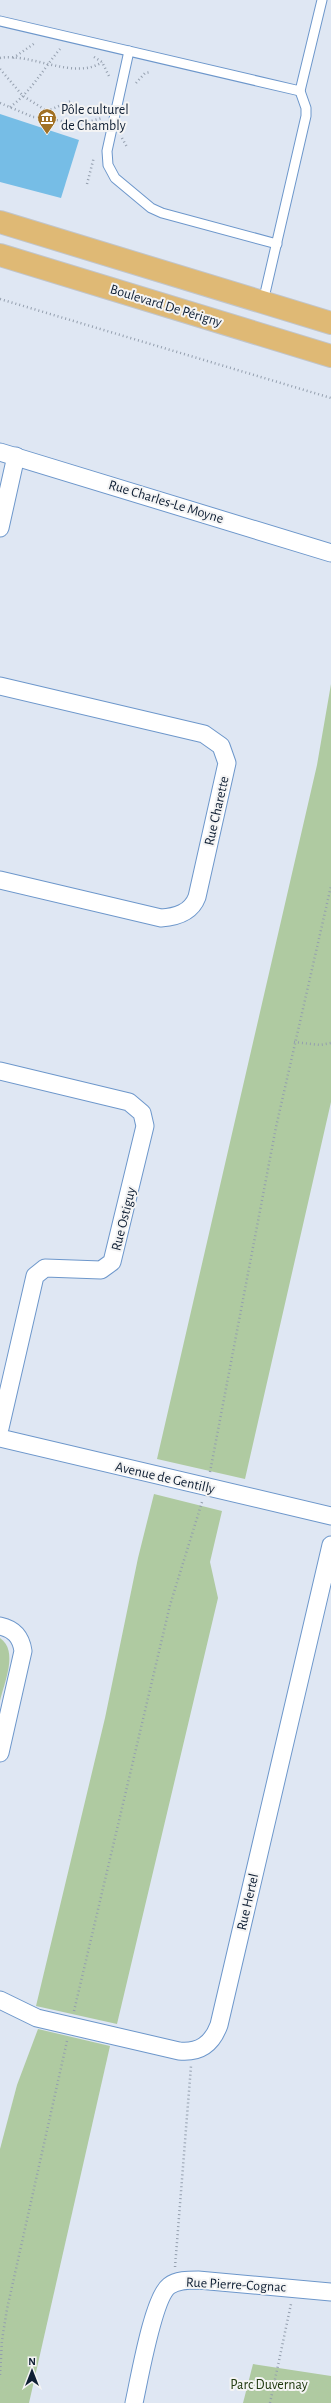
<svg xmlns="http://www.w3.org/2000/svg" width="331" height="2403" font-family="'Alegreya Sans',sans-serif">
	<style>
		.green { fill: #afcaa1 }
		.building { fill: #76bde6 }
		.lines { fill: none; stroke-linecap: round; stroke-linejoin: round }
		.service-casing { stroke: #6d97cb; stroke-width: 11 }
		.minor-casing { stroke: #6d97cb; stroke-width: 19 }
		.primary-casing { stroke: #c1c5ca; stroke-width: 24 }
		.path { stroke: #949fae; stroke-width: 2.5; stroke-dasharray: 1 3; stroke-linecap: butt }
		.service { stroke: #fff; stroke-width: 9 }
		.minor { stroke: #fff; stroke-width: 17 }
		.primary { stroke: #dfb975; stroke-width: 22 }
		.labels { text-anchor: middle; dominant-baseline: central; stroke-width: 4; stroke-linejoin: round; paint-order: stroke }
		.poi-label { font-size: 14px; fill: #0f1f34; stroke: #f4f4f4; text-anchor: start }
		.street-label { font-size: 14px; fill: #0f1f34; stroke: #f4f4f4 }
		.park-label { font-size: 14px; fill: #213a10; stroke: #f4f4f4 }
	</style>
	<rect width="100%" height="100%" fill="#dfe7f3"/>
	<g class="green">
		<path d="M331,684V1102L245,1479L157,1459L317,765Z"/>
		<path d="M154,1494L222,1511L210,1562L218,1598L117,2024L36,2006L105,1718L138,1558Z"/>
		<path d="M0,1638C19,1651 4,1683 0,1701Z"/>
		<path d="M38,2029L110,2046L29,2403H0V2149L17,2085Z"/>
		<path d="M253,2364L331,2376V2403H243Z"/>
	</g>
	<path class="building" d="M0,114L79,140L61,198L0,182Z"/>
	<g class="lines">
		<defs>
			<g id="service">
				<path d="M0,21L300,91L322,0"/>
				<path d="M129,51L107,151L108,165L115,178L151,208L162,213L277,244"/>
				<path d="M263,302L306,116V108L300,91"/>
			</g>
			<g id="minor">
				<path d="M0,452L331,553"/>
				<path d="M0,528L16,456"/>
				<path d="M0,686L204,734L221,746L227,763L197,897C191,913 176,917 161,918L0,880"/>
				<path d="M0,1071L129,1102L142,1113L145,1126L112,1262L101,1270L45,1268L35,1276L0,1428"/>
				<path d="M0,1438L331,1516"/>
				<path d="M0,1626C14,1629 21,1637 23,1651L0,1753"/>
				<path d="M0,2000L37,2018L179,2051C199,2053 212,2044 219,2025L331,1545"/>
				<path d="M134,2403C139,2381 153,2298 169,2286C177,2280 188,2280 198,2280L331,2292"/>
			</g>
			<g id="primary">
				<path d="M0,222L331,323"/>
				<path d="M0,255L331,356"/>
			</g>
		</defs>
		<use href="#service" class="service-casing"/>
		<use href="#minor" class="minor-casing"/>
		<use href="#primary" class="primary-casing"/>
		<g class="path">
			<path d="M94,57L102,62L110,78"/>
			<path d="M0,58C29,52 75,81 102,62"/>
			<path d="M13,58L35,43"/>
			<path d="M0,69L23,96L47,111L49,114L45,129"/>
			<path d="M136,83L145,73L151,72"/>
			<path d="M0,103L33,117L48,118L77,125L102,118"/>
			<path d="M10,107C32,91 43,69 60,49"/>
			<path d="M47,111L71,101"/>
			<path d="M122,138L127,147"/>
			<path d="M87,184L94,157"/>
			<path d="M0,299L331,398"/>
			<path d="M294,1042L320,1045L331,1043"/>
			<path d="M210,1472L276,1127L331,886"/>
			<path d="M74,2011L170,1605L202,1502"/>
			<path d="M175,2267L191,2066"/>
			<path d="M0,2375L2,2340L7,2309L67,2041"/>
			<path d="M270,2403L291,2304"/>
		</g>
		<use href="#service" class="service"/>
		<use href="#minor" class="minor"/>
		<use href="#primary" class="primary"/>
	</g>
	<defs>
		<symbol id="museum-pin" viewBox="-11 -11 22 30"><path d="M0 17L-7.5 6A9.5 9.5 0 1 1 7.5 6Z" fill="#a17125" stroke="#f4f4f4"/><path d="M0-6L6-3V-2H-6V-3ZM-5-1h2V3h-2ZM-1-1h2V3h-2ZM3-1h2V3H3ZM-6 4H6V6H-6Z" fill="#fff"/></symbol>
	</defs>
	<g fill-rule="evenodd">
		<use href="#museum-pin" x="36" y="107" width="22" height="30"/>
	</g>
	<g class="labels">
		<g class="poi-label">
			<text x="61" y="110">Pôle culturel<tspan x="61" dy="16">de Chambly</tspan></text>
		</g>
		<g class="street-label">
			<text transform="translate(166 306) rotate(17)">Boulevard De Périgny</text>
			<text transform="translate(166 502) rotate(17)">Rue Charles-Le Moyne</text>
			<text transform="translate(217 811) rotate(-77)">Rue Charette</text>
			<text transform="translate(124 1219) rotate(-76)">Rue Ostiguy</text>
			<text transform="translate(165 1478) rotate(13)">Avenue de Gentilly</text>
			<text transform="translate(248 1902) rotate(-77)">Rue Hertel</text>
			<text transform="translate(236 2285) rotate(3)">Rue Pierre-Cognac</text>
		</g>
		<g class="park-label">
			<text x="269" y="2385">Parc Duvernay</text>
		</g>
	</g>
	<g transform="translate(32 2371)" stroke="#f4f4f4" stroke-width="3" paint-order="stroke">
	<path d="M0-3L7 15L0 10L-7 15Z" fill="#0f1f34"/>
	<text y="-6" font-size="11" font-weight="bold" text-anchor="middle" fill="#0f1f34">N</text>
	</g>
</svg>
